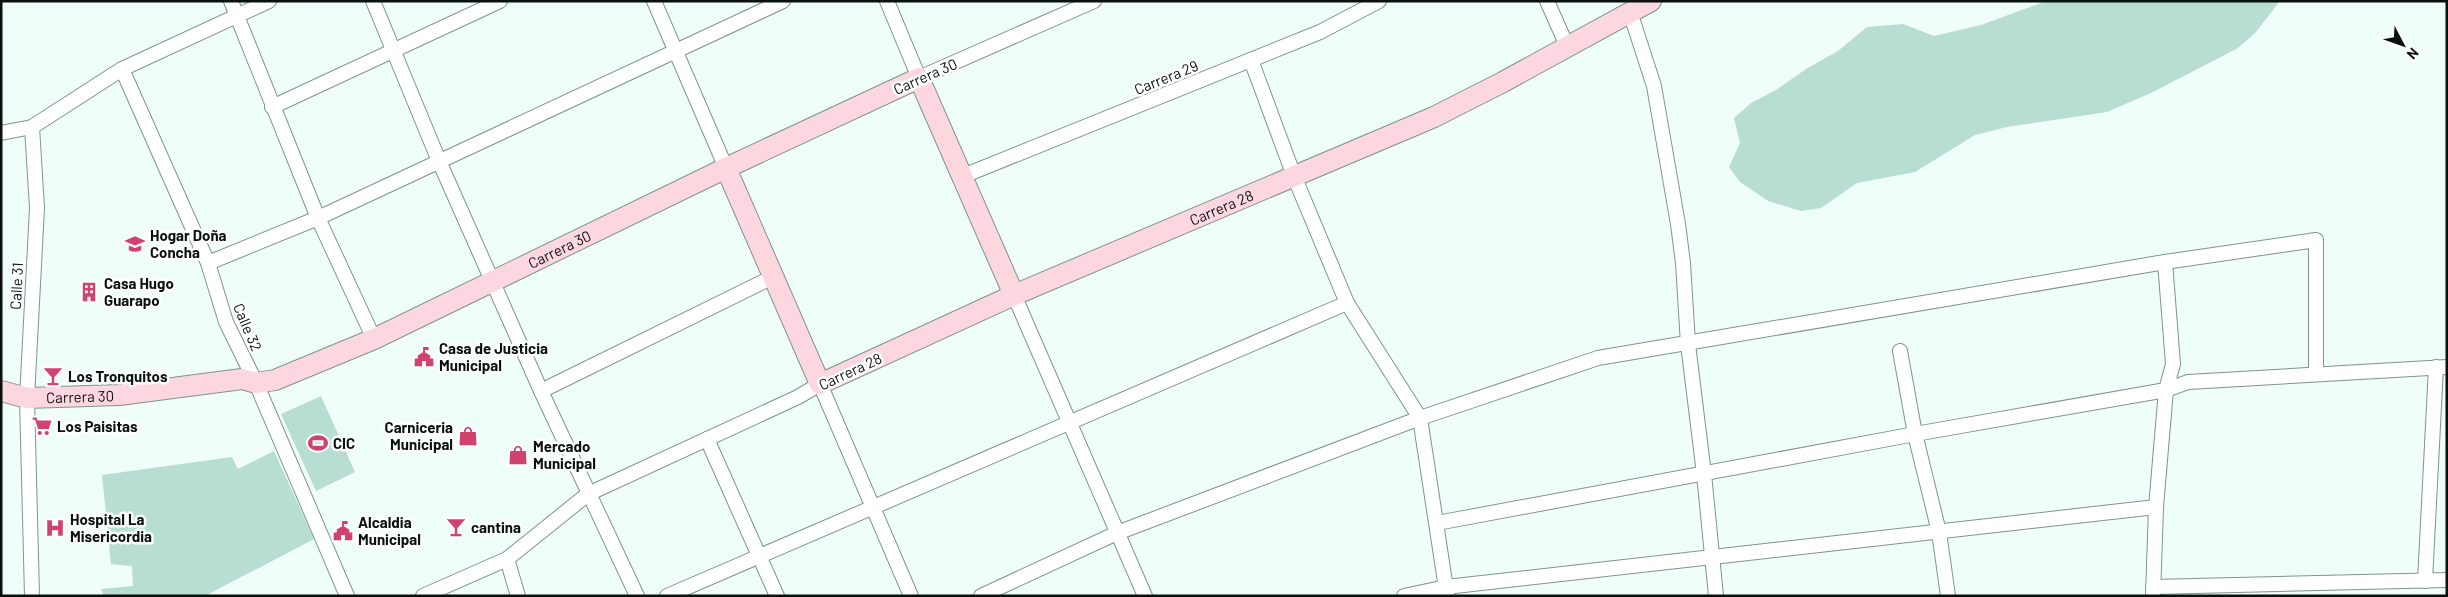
<svg xmlns="http://www.w3.org/2000/svg" width="2448" height="597" font-family="Barlow,sans-serif">
	<style>
		.green { fill: #b8ddd2 }
		.lines { fill: none; stroke-linecap: round; stroke-linejoin: round }
		.minor-casing { stroke: #7e948d; stroke-width: 16 }
		.secondary-casing { stroke: #7e948d; stroke-width: 22 }
		.minor { stroke: #fff; stroke-width: 14 }
		.secondary { stroke: #fcd7e0; stroke-width: 20 }
		.labels { text-anchor: middle; dominant-baseline: central; stroke-width: 5; stroke-linejoin: round; paint-order: stroke }
		.street-label { font-size: 15px; fill: #09110e; stroke: #fff }
		.poi-label { font-size: 15px; font-weight: bold; fill: #09110e; stroke: #fff; text-anchor: start }
	</style>
	<rect width="100%" height="100%" fill="#f0fef9"/>
	<g class="green">
		<path d="M2046,1H2280L2256,32L2238,48L2151,93L2107,112L2007,127L1975,135L1915,172L1857,183L1821,208L1801,211L1768,201L1740,182L1729,167L1740,143L1734,118L1751,103L1776,90L1806,69L1838,51L1867,27L1903,24L1934,36L1981,25Z"/>
		<path d="M321,396L355,472L316,491L281,414Z"/>
		<path d="M274,451L314,539L205,596H104L101,589L133,586L132,566L111,564L102,475L232,457L238,469Z"/>
	</g>
	<g class="lines">
		<defs>
			<g id="minor">
				<path d="M231,1L318,218L374,339"/>
				<path d="M373,1L439,161L541,391L637,596"/>
				<path d="M654,1L726,168"/>
				<path d="M887,1L919,78L1094,1"/>
				<path d="M1547,1L1567,46"/>
				<path d="M1630,12L1654,86L1678,224L1683,263L1688,344L1704,474L1716,596"/>
				<path d="M1251,60L1294,176L1347,303L1420,418L1447,595"/>
				<path d="M122,69L208,263L226,322L256,383L347,596"/>
				<path d="M272,107L500,1"/>
				<path d="M32,127L37,208L27,398L32,596"/>
				<path d="M1,133L32,127L122,69L269,1"/>
				<path d="M963,176L1320,32L1379,1"/>
				<path d="M208,263L318,218L783,1"/>
				<path d="M1014,295L1145,596"/>
				<path d="M1900,351L1915,434L1939,532L1948,596"/>
				<path d="M541,391L773,277"/>
				<path d="M707,439L777,596"/>
				<path d="M1437,523L1915,434L2166,390L2188,382L2447,367"/>
				<path d="M507,559L518,596"/>
				<path d="M2425,581L2436,367"/>
				<path d="M2153,587L2447,580"/>
				<path d="M423,596L507,559L588,494L798,397L820,384L911,596"/>
				<path d="M667,596L1347,303"/>
				<path d="M981,596L1117,533L1420,418L1598,358L2165,262L2316,240V374"/>
				<path d="M1404,596L1446,587L2156,507"/>
				<path d="M2153,596L2156,507L2166,390L2173,364L2165,262"/>
			</g>
			<g id="secondary">
				<path id="s1" d="M726,168L820,384L1014,295L1434,117L1503,82L1651,1"/>
				<path id="s2" d="M1,391L27,398L119,395L242,379L256,383L275,380L374,339L726,168L919,78L1014,295"/>
			</g>
		</defs>
		<use href="#minor" class="minor-casing"/>
		<use href="#secondary" class="secondary-casing"/>
		<use href="#minor" class="minor"/>
		<use href="#secondary" class="secondary"/>
	</g>
	<defs>
		<symbol id="school-bare" viewBox="-9 -9 18 18"><path d="M0-5L7-2L0 1L-7-2ZM-4 1L0 2.5L4 1V4Q0 6-4 4Z" fill="#d1436f" stroke="#fff" stroke-width="2.5" paint-order="stroke"/></symbol>
		<symbol id="building-bare" viewBox="-9 -9 18 18"><path d="M-4-6H4V6H1V3H-1V6H-4ZM-2.5-4.3h1.7v1.8h-1.7ZM.8-4.3h1.7v1.8H.8ZM-2.5-1h1.7V.8h-1.7ZM.8-1h1.7V.8H.8Z" fill="#d1436f" stroke="#fff" stroke-width="2.5" paint-order="stroke"/></symbol>
		<symbol id="civic-bare" viewBox="-9 -9 18 18"><path d="M-.6-6.5H3V-4.5H.6V-3L4-1V1h2V6H-6V1h2V-1L-.6-3ZM-1.2 2.5V6h2.4V2.5Z" fill="#d1436f" stroke="#fff" stroke-width="2.5" paint-order="stroke"/></symbol>
		<symbol id="bar-bare" viewBox="-9 -9 18 18"><path d="M-6-5H6L.8 .8V4.5H3.5V6h-7V4.5H-.8V.8Z" fill="#d1436f" stroke="#fff" stroke-width="2.5" paint-order="stroke"/></symbol>
		<symbol id="supermarket-bare" viewBox="-9 -9 18 18"><path d="M-6-5.5h2.5l.6 2H6L4.5 2H-2.5L-4.4-4H-6ZM-1.5 3.2a1.3 1.3 0 1 0 .1 0ZM3 3.2a1.3 1.3 0 1 0 .1 0Z" fill="#d1436f" stroke="#fff" stroke-width="2.5" paint-order="stroke"/></symbol>
		<symbol id="shop-bare" viewBox="-9 -9 18 18"><path d="M-5-2.5h2.3a2.7 3.5 0 0 1 5.4 0H5L5.5 6h-11ZM-1.5-2.5h3a1.5 2.3 0 0 0-3 0Z" fill="#d1436f" stroke="#fff" stroke-width="2.5" paint-order="stroke"/></symbol>
		<symbol id="stadium-bare" viewBox="-9 -9 18 18"><path d="M0-5a6.5 5 0 1 0 0 10a6.5 5 0 1 0 0-10ZM-3.5-1.8h7v3.6h-7Z" fill="#d1436f" stroke="#fff" stroke-width="2.5" paint-order="stroke"/></symbol>
		<symbol id="hospital-bare" viewBox="-9 -9 18 18"><path d="M-5-5h3v3.5h4V-5h3V5h-3V1.5h-4V5h-3Z" fill="#d1436f" stroke="#fff" stroke-width="2.5" paint-order="stroke"/></symbol>
	</defs>
	<g fill-rule="evenodd">
		<use href="#school-bare" x="121" y="230" width="28" height="28"/>
		<use href="#building-bare" x="75" y="278" width="28" height="28"/>
		<use href="#civic-bare" x="410" y="343" width="28" height="28"/>
		<use href="#bar-bare" x="39" y="362" width="28" height="28"/>
		<use href="#supermarket-bare" x="28" y="412" width="28" height="28"/>
		<use href="#shop-bare" x="454" y="422" width="28" height="28"/>
		<use href="#stadium-bare" x="304" y="429" width="28" height="28"/>
		<use href="#shop-bare" x="504" y="441" width="28" height="28"/>
		<use href="#bar-bare" x="442" y="513" width="28" height="28"/>
		<use href="#hospital-bare" x="41" y="514" width="28" height="28"/>
		<use href="#civic-bare" x="329" y="517" width="28" height="28"/>
	</g>
	<g class="labels">
		<g class="street-label">
			<text transform="translate(925 76) rotate(-24)">Carrera 30</text>
			<text transform="translate(1166 77) rotate(-22)">Carrera 29</text>
			<text stroke="none"><textPath href="#s1" startOffset="674">Carrera 28</textPath></text>
			<text stroke="none"><textPath href="#s2" startOffset="590">Carrera 30</textPath></text>
			<text transform="translate(16 286) rotate(-87)">Calle 31</text>
			<text transform="translate(248 327) rotate(67)">Calle 32</text>
			<text transform="translate(850 371) rotate(-25)">Carrera 28</text>
			<text stroke="none"><textPath href="#s2" startOffset="80">Carrera 30</textPath></text>
		</g>
		<g class="poi-label">
			<text x="150" y="235">Hogar Doña<tspan x="150" dy="17">Concha</tspan></text>
			<text x="104" y="283">Casa Hugo<tspan x="104" dy="17">Guarapo</tspan></text>
			<text x="439" y="348">Casa de Justicia<tspan x="439" dy="17">Municipal</tspan></text>
			<text x="68" y="376">Los Tronquitos</text>
			<text x="57" y="426">Los Paisitas</text>
			<text x="453" y="427" text-anchor="end">Carniceria<tspan x="453" dy="17">Municipal</tspan></text>
			<text x="333" y="443">CIC</text>
			<text x="533" y="446">Mercado<tspan x="533" dy="17">Municipal</tspan></text>
			<text x="70" y="519">Hospital La<tspan x="70" dy="17">Misericordia</tspan></text>
			<text x="358" y="522">Alcaldia<tspan x="358" dy="17">Municipal</tspan></text>
			<text x="471" y="527">cantina</text>
		</g>
	</g>
	<rect width="2448" height="597" fill="none" stroke="#09110e" stroke-width="5"/>
	<g transform="translate(2403 45) rotate(131)" stroke="#ffffff" stroke-width="4" paint-order="stroke">
	<path d="M0-4L9 19L0 12L-9 19Z" fill="#09110e"/>
	<text y="-8" font-size="14" font-weight="bold" text-anchor="middle" fill="#09110e">N</text>
	</g>
</svg>
